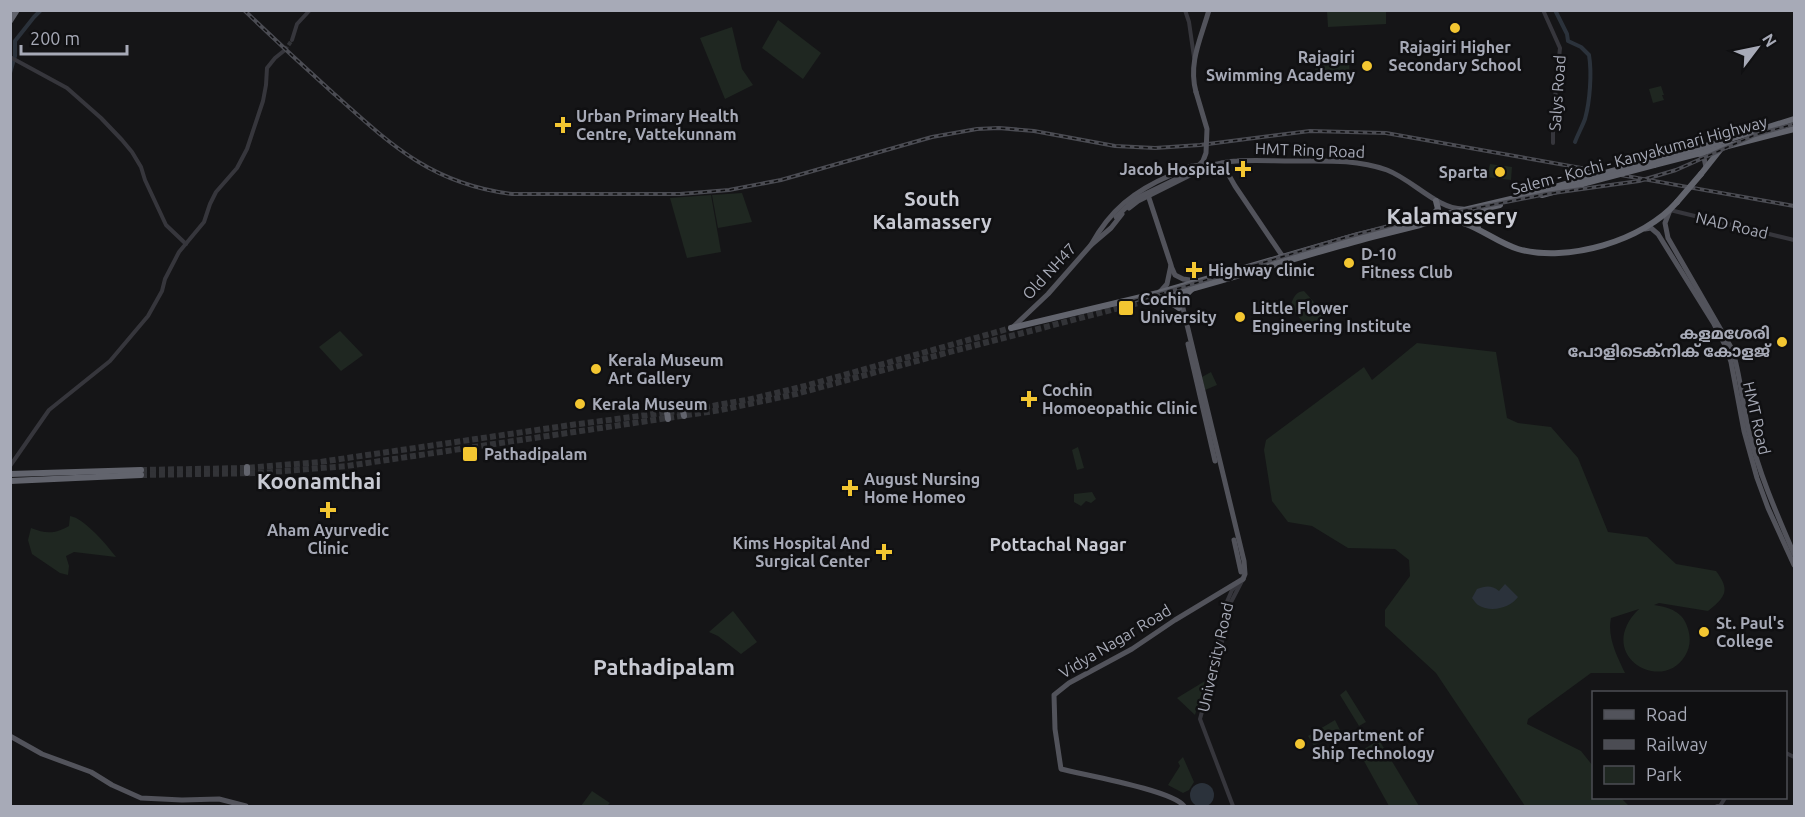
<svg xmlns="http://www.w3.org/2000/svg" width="1805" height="817" font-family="Ubuntu,'Noto Sans Malayalam',sans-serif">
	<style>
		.green { fill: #1f2721 }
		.water { fill: #2b323b }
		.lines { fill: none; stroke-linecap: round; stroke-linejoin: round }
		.canal { stroke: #2b323b; stroke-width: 4 }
		.minor-tunnel { stroke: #323337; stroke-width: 4; stroke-dasharray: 4 2; stroke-linecap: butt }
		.highway-tunnel { stroke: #323337; stroke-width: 6; stroke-dasharray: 6 3; stroke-linecap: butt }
		.minor { stroke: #36363c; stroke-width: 4 }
		.major { stroke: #52535b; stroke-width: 5 }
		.highway { stroke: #62646d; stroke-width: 6 }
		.rail-casing { stroke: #4b4c53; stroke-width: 4 }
		.rail { stroke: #101012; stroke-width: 1.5; stroke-dasharray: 4.5; stroke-linecap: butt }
		.major-bridge { stroke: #52535b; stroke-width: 5 }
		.highway-bridge { stroke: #62646d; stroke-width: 6 }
		.poi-dot { fill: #f3c631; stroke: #101012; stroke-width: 2 }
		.labels { text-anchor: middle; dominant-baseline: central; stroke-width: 5; stroke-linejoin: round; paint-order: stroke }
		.poi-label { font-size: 16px; font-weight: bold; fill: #a7aab7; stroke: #101012; text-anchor: start }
		.street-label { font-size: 16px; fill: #a7aab7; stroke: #101012 }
		.neighbourhood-label { font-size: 18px; font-weight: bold; fill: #c8cad3; stroke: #101012 }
		.quarter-label { font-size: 20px; font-weight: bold; fill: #c8cad3; stroke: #101012 }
		.district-label { font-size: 22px; font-weight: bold; fill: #c8cad3; stroke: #101012 }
	</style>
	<rect width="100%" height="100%" fill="#151517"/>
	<g class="green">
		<path d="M1327,11H1386V24L1328,27Z"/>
		<path d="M778,20L821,53L803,79L762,48Z"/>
		<path d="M732,27L742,69L753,85L725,99L700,38Z"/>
		<path d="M1329,62H1349L1350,79L1316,78L1315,66L1325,65Z"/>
		<path d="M1661,86L1664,95H1662L1664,100L1653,103L1649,89Z"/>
		<path d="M1490,164L1512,167L1511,180L1487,177Z"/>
		<path d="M742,193L752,222L718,228L712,195Z"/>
		<path d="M711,195L721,252L687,258L670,198Z"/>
		<path d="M1304,291L1321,310L1324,317L1321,323L1315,327C1303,325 1296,315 1291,304C1294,296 1296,292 1304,291Z"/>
		<path d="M340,331L363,355L341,371L319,347Z"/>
		<path d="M1417,343L1496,352L1507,418L1518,423L1551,427L1578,458L1608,532L1647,537L1676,564L1716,571C1731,591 1725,597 1708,611L1659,603L1654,605C1669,607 1684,612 1688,629C1691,639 1690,648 1685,656C1661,695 1593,654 1639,609L1611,618C1607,637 1617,656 1625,673H1591L1528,719L1527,724L1581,751L1593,766L1594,798H1621L1629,806H1525L1436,673L1385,626V610L1410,576L1409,560L1395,549L1348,548L1312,526L1288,522L1272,501L1264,450L1266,440L1364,367L1372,380Z"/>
		<path d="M1211,372L1217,385L1205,390L1202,377Z"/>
		<path d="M1078,447L1084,468L1077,470L1072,450Z"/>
		<path d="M1092,492L1096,499L1091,503L1086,501L1081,506L1074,502V494Z"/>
		<path d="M70,516C84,518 107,545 116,557L74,552L66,556L69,566L68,575L60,573L32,554L28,540L31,528C46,534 55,534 69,526Z"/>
		<path d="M733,611L757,642L741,654L718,636L709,632Z"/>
		<path d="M1205,681L1195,715L1177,698Z"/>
		<path d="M1346,690L1366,722L1359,726L1340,695Z"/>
		<path d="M1335,720L1340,730L1314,746L1308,736Z"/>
		<path d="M1379,740L1419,806H1389L1359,752Z"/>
		<path d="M1183,757L1194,782L1189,790L1183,793L1168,785L1180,766L1178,762Z"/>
		<path d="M592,791L610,803L607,806H581Z"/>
	</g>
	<g class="water">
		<path d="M1505,584L1518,597C1510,608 1491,613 1478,605C1475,603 1474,600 1472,598L1477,589C1486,586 1491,585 1499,591Z"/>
		<circle cx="1202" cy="795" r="12"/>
	</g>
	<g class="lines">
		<g class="canal">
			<path d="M1555,10L1567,34L1568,41L1581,47L1589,55C1592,73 1590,101 1585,119C1582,127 1578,134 1575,142"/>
			<path d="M10,73L15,56V41L34,17L41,10"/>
		</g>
		<path class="minor-tunnel" d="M285,50L292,40"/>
		<g class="highway-tunnel">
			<path d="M141,470L246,468L320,462L571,425L700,408L747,400L805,386L1011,328"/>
			<path d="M141,475L260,473L347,466L721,410L796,394L957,350L1158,298"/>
		</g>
		<g class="minor">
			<path d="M1185,10L1189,22L1194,57"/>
			<path d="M1543,10L1560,48L1553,118V143"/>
			<path d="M292,40L297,24L310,10"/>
			<path d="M10,57L67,88L101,118L122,140L132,152L141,167L145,180L166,225L186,244"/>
			<path d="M1670,210L1794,240"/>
			<path d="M10,466L49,410L110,361L148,316L162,291L165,279L179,252L204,222L210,204L216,192L237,168L247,149L263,101L266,85L267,68L275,58L285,50"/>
			<path d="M1215,668L1218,662L1229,606L1243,579"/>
			<path d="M1786,753L1794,757"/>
			<path d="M1233,806L1200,719L1213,671L1226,604L1232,590L1239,584"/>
			<path d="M1717,806H1720L1725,798"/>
		</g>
		<g class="major">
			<path d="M1196,92C1188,63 1201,38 1209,10"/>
			<path d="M1697,153L1704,158L1706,167"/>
			<path d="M1222,163L1235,186L1283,257"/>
			<path d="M1148,195L1171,265L1167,284L1160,292"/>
			<path d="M1129,208L1138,201L1208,166"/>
			<path d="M1670,210L1665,223L1668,238L1732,349C1741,376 1742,405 1749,432C1760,476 1776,512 1794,554"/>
			<path d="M1645,229L1651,228L1658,234L1714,324L1725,345L1731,362L1744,431L1757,478L1768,508L1794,565"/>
			<path d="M1091,245C1110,210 1134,191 1171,175C1178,172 1185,168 1192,166C1198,165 1204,166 1210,165C1219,164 1228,161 1237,161C1255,160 1274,161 1292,161C1325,161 1355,159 1387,170C1413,180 1437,209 1463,209"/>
			<path d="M1171,266L1175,275L1183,279L1197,281"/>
			<path d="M1182,304L1244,561L1245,574L1243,579"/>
			<path d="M1012,328L1048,294L1091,245L1111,228L1122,214"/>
			<path d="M1188,344L1215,461"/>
			<path d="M1234,540L1241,572"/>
			<path d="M10,736L42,754L91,772L112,785L141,798L182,800L219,799L246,806"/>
			<path d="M1184,806C1172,790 1084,775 1061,769L1055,729L1054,695L1069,683L1132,649L1175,620L1243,579"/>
		</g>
		<g class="highway">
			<path d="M10,21L17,10"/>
			<path d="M1652,160L1721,142L1794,119"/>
			<path d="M1654,165L1794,129"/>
			<path d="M1701,174L1720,150L1719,147"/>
			<path d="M1542,195L1582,184"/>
			<path d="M1431,217L1438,209L1436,201"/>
			<path d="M1478,228L1474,222L1476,215L1491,207L1500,205"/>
			<path d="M1158,298C1229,280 1300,256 1372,237C1388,233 1404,229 1420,225C1427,223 1435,220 1442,220C1470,218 1492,241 1518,249C1567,263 1643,241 1677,202"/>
			<path d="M1158,298L1170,302L1179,308"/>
			<path d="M1182,304L1186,295L1191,290"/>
			<path d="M1011,328L1158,293L1358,235L1515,198L1580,180"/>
			<path d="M683,411L684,416"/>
			<path d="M667,412L668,419"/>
			<path d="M247,467V473"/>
			<path d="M10,474L141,470"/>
			<path d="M10,481L141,475"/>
		</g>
		<defs>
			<g id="rail">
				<path d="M244,10C273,38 302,65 332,92C390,144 431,184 512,194H680L729,190L781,180L932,137L977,129L999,128L1034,131L1115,146L1155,148L1200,145L1310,131L1386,133L1794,206"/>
				<path d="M1125,303L1163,293L1344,238L1396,224L1546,194L1639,181L1676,170L1755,135L1794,124"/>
			</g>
		</defs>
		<use href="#rail" class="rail-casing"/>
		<use href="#rail" class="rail"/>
		<path class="major-bridge" d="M1116,217L1135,199L1193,171L1203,161L1206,153L1207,129L1196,92"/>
		<g class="highway-bridge">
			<path d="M1580,180L1652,160"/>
			<path d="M1582,184L1654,165"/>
			<path d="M1677,202L1701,174"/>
		</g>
	</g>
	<g class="poi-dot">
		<circle cx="1455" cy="28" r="6"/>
		<circle cx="1367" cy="66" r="6"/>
		<path d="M560 116h6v6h6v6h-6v6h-6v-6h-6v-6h6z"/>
		<path d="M1240 160h6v6h6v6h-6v6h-6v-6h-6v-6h6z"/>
		<circle cx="1500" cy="172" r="6"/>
		<circle cx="1349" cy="263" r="6"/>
		<path d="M1191 261h6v6h6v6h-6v6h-6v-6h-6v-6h6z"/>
		<rect x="1118" y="300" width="16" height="16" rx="3"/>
		<circle cx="1240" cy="317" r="6"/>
		<circle cx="1782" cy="342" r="6"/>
		<circle cx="596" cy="369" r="6"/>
		<path d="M1026 390h6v6h6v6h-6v6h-6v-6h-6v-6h6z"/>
		<circle cx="580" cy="404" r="6"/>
		<rect x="462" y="446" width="16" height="16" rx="3"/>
		<path d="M847 479h6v6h6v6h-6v6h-6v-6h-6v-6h6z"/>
		<path d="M325 501h6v6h6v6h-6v6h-6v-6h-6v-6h6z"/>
		<path d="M881 543h6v6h6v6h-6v6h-6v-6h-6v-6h6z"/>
		<circle cx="1704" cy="632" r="6"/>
		<circle cx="1300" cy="744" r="6"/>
	</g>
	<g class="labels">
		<g class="poi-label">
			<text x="1455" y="47" text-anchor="middle">Rajagiri Higher<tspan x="1455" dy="18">Secondary School</tspan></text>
			<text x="1355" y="57" text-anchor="end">Rajagiri<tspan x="1355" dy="18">Swimming Academy</tspan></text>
			<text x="576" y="116">Urban Primary Health<tspan x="576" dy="18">Centre, Vattekunnam</tspan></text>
			<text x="1230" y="169" text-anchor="end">Jacob Hospital</text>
			<text x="1488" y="172" text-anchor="end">Sparta</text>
			<text x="1361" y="254">D-10<tspan x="1361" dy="18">Fitness Club</tspan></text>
			<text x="1208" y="270">Highway clinic</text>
			<text x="1140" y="299">Cochin<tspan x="1140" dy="18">University</tspan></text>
			<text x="1252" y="308">Little Flower<tspan x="1252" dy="18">Engineering Institute</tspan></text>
			<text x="1770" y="333" text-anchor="end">കളമശേരി<tspan x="1770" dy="18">പോളിടെക്നിക് കോളജ്</tspan></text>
			<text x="608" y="360">Kerala Museum<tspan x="608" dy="18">Art Gallery</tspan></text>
			<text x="1042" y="390">Cochin<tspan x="1042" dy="18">Homoeopathic Clinic</tspan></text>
			<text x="592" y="404">Kerala Museum</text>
			<text x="484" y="454">Pathadipalam</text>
			<text x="864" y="479">August Nursing<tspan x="864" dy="18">Home Homeo</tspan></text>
			<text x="328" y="530" text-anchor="middle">Aham Ayurvedic<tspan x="328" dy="18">Clinic</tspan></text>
			<text x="870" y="543" text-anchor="end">Kims Hospital And<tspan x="870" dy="18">Surgical Center</tspan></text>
			<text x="1716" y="623">St. Paul's<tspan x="1716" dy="18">College</tspan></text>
			<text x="1312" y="735">Department of<tspan x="1312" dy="18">Ship Technology</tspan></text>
		</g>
		<g class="street-label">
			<text transform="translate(1557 93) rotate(-86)">Salys Road</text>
			<text transform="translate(1310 150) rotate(2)">HMT Ring Road</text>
			<text transform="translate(1639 155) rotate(-15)">Salem - Kochi - Kanyakumari Highway</text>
			<text transform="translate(1732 225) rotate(13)">NAD Road</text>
			<text transform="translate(1049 271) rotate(-47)">Old NH47</text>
			<text transform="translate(1757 418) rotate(77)">HMT Road</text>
			<text transform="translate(1115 641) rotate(-31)">Vidya Nagar Road</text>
			<text transform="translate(1215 657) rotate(-77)">University Road</text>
		</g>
		<g class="neighbourhood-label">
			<text x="1058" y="544">Pottachal Nagar</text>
		</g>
		<g class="quarter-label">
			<text x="932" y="198">South<tspan x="932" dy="23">Kalamassery</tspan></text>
		</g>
		<g class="district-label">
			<text x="1452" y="215">Kalamassery</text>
			<text x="319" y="480">Koonamthai</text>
			<text x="664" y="666">Pathadipalam</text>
		</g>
	</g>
	<rect width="1805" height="817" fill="none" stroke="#a7aab7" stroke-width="24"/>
	<rect x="1592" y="691" width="195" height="108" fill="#101012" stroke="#4c4e54" stroke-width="1.5"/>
	<rect x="1604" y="710" width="30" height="9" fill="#52535b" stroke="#4c4e54" stroke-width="1.5"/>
	<text x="1646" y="721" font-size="18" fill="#a7aab7">Road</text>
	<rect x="1604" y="740" width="30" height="9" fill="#4b4c53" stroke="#4c4e54" stroke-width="1.5"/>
	<text x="1646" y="751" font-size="18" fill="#a7aab7">Railway</text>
	<rect x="1604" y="766" width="30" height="18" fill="#1f2721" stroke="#4c4e54" stroke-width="1.5"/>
	<text x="1646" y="781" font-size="18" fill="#a7aab7">Park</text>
	<g transform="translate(1757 48) rotate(58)" stroke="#101012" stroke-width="4.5" paint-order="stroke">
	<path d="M0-4.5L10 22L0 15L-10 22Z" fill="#a7aab7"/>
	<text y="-9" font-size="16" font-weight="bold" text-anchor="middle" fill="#a7aab7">N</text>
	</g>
	<path d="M21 45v9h106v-9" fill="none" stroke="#a7aab7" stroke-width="3"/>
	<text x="30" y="45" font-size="18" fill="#a7aab7" stroke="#101012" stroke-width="4.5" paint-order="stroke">200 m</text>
</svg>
